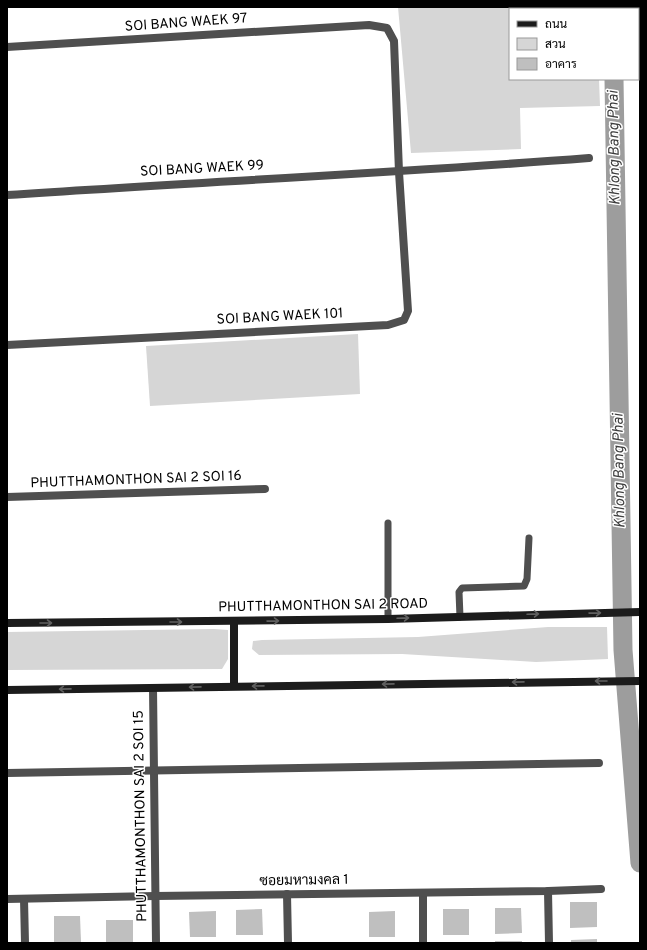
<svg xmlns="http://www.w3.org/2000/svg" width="647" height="950" font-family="Overpass,Sarabun,sans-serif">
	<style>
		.green { fill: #d6d6d6 }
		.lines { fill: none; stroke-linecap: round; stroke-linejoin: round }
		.canal { stroke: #9d9d9d; stroke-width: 19 }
		.building { fill: #bfbfbf }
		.lane { stroke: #4f4f4f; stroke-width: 7 }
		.street { stroke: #4f4f4f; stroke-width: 8 }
		.secondary { stroke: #1c1c1c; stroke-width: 8 }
		.oneway { stroke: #606060 }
		.labels { text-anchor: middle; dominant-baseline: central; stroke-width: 3; stroke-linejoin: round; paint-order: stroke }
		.street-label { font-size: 14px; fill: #000; stroke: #fff }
		.water-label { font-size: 15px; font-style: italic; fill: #3e3e3e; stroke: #fff }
	</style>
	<rect width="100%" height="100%" fill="#fff"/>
	<g class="green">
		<path d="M398,7H597V9H510V79H599L600,106L520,108L521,149L411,153Z"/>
		<path d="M358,334L360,394L150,406L146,346Z"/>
		<path d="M639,382H640V489Z"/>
		<path d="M548,627H607L608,659L536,662L402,654L259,655L252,649L253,641L262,640L418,637Z"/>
		<path d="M214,629L228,630V659L222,669L7,670V632Z"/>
	</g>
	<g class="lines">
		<g class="canal">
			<path d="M613,7V9"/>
			<path d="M614,79L623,650L640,863"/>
		</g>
	</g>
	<g class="building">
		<path d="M570,902H597V927L570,928Z"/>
		<path d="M495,908H521L522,933L495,934Z"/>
		<path d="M262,909L263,935H236V910Z"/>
		<rect x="443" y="909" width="26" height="26"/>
		<path d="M216,911V937H190L189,912Z"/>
		<path d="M395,911V937H369V912Z"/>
		<path d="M54,916H80L81,942H54Z"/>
		<rect x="106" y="920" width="27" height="23"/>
		<path d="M597,939V943H571V940Z"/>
		<rect x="495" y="941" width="27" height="2"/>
	</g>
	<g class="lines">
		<g class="lane">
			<path d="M388,523V619"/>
			<path d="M460,617L459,592L462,588L524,586L527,579L529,538"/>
		</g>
		<g class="street">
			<path d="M7,47L369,25L387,28L394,41L399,172L408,311L404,320L388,325L7,345"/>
			<path d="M7,195C201,182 395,173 589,158"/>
			<path d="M7,497L265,489"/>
			<path d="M153,688L156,943"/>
			<path d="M7,773L599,763"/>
			<path d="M548,891L549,943"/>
			<path d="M423,893V943"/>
			<path d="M287,894L288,943"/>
			<path d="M7,899L155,896L548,891L601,889"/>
			<path d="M24,899L25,943"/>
		</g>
		<g class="secondary">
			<path d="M7,623L388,619L640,612"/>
			<path d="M234,686V621"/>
			<path d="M7,690L640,681"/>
		</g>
	</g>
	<defs><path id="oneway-shaft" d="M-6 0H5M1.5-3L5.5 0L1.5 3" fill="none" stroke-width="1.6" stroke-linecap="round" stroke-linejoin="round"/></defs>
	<g class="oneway">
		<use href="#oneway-shaft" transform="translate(595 613) rotate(-1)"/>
		<use href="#oneway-shaft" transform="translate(533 614) rotate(-2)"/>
		<use href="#oneway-shaft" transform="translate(403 618) rotate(-2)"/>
		<use href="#oneway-shaft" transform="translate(273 621) rotate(-1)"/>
		<use href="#oneway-shaft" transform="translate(176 622)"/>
		<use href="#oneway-shaft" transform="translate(46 623)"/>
		<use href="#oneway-shaft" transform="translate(601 681) rotate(180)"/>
		<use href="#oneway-shaft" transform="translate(518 682) rotate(179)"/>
		<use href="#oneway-shaft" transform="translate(388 684) rotate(179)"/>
		<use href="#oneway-shaft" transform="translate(258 686) rotate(179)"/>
		<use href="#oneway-shaft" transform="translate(195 687) rotate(179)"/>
		<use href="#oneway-shaft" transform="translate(65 689) rotate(179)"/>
	</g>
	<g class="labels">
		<g class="street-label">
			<text transform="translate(186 23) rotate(-4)">SOI BANG WAEK 97</text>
			<text transform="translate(202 169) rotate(-3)">SOI BANG WAEK 99</text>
			<text transform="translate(280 317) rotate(-3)">SOI BANG WAEK 101</text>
			<text transform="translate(136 480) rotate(-2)">PHUTTHAMONTHON SAI 2 SOI 16</text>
			<text transform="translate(323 606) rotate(-1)">PHUTTHAMONTHON SAI 2 ROAD</text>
			<text transform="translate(141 816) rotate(-91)">PHUTTHAMONTHON SAI 2 SOI 15</text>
			<text transform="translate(304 881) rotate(-1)">ซอยมหามงคล 1</text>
		</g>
		<g class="water-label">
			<text transform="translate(615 148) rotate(-91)">Khlong Bang Phai</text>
			<text transform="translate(620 471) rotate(-91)">Khlong Bang Phai</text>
		</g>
	</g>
	<rect width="647" height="950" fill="none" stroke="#000000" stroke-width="16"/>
	<rect x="509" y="8" width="130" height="72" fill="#ffffff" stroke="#999999"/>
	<rect x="517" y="21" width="20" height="6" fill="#1c1c1c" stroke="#999999"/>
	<text x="545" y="28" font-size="12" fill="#000000">ถนน</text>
	<rect x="517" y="38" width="20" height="12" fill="#d6d6d6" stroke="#999999"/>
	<text x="545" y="48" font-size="12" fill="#000000">สวน</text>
	<rect x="517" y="58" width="20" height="12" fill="#bfbfbf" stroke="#999999"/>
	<text x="545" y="68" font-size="12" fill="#000000">อาคาร</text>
</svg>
